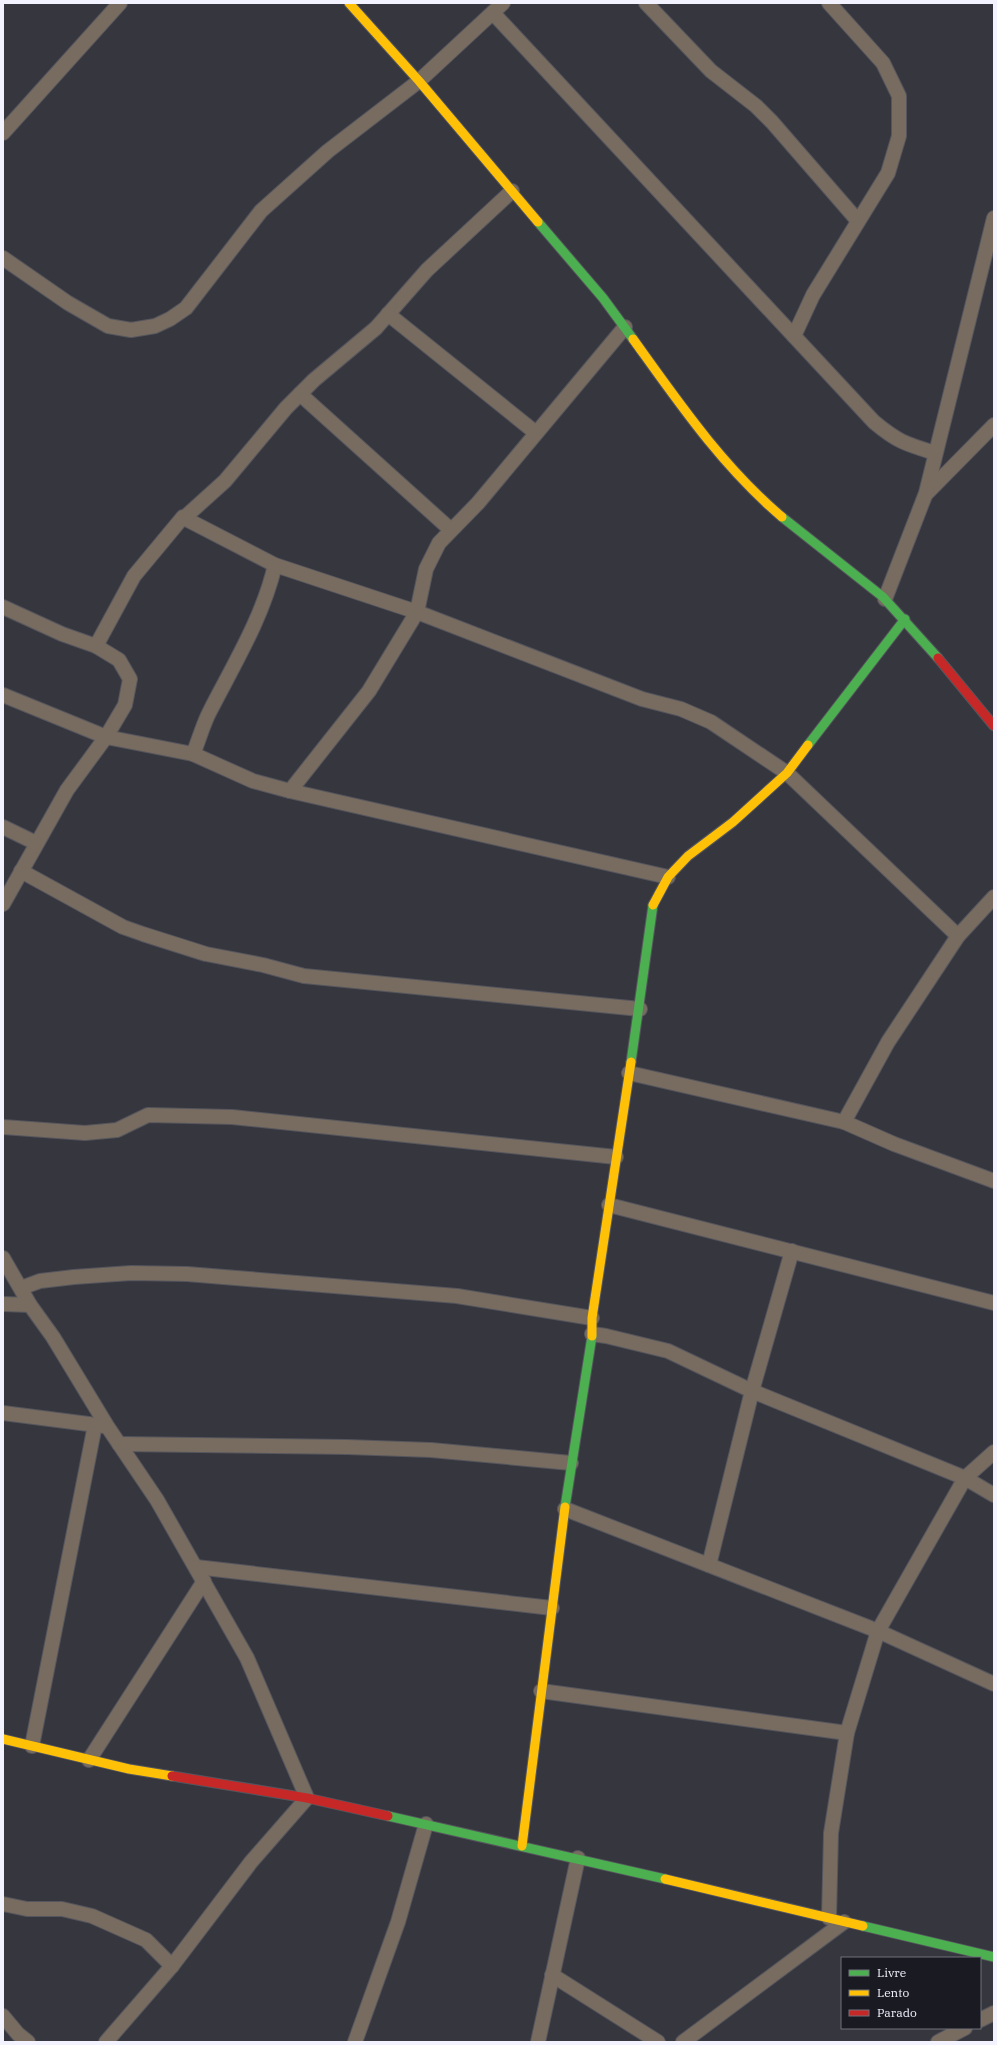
<svg xmlns="http://www.w3.org/2000/svg" width="997" height="2045" font-family="'IBM Plex Serif',serif">
	<style>
		.lines { fill: none; stroke-linecap: round; stroke-linejoin: round }
		.street-casing { stroke: #55555d; stroke-width: 16 }
		.fast-casing { stroke: #55555d; stroke-width: 11 }
		.slow-casing { stroke: #55555d; stroke-width: 11 }
		.jam-casing { stroke: #55555d; stroke-width: 11 }
		.street { stroke: #786c60; stroke-width: 14 }
		.fast { stroke: #4caf50; stroke-width: 9 }
		.slow { stroke: #ffc107; stroke-width: 9 }
		.jam { stroke: #c62828; stroke-width: 9 }
	</style>
	<rect width="100%" height="100%" fill="#36363f"/>
	<g class="lines">
		<defs>
			<g id="street">
				<path d="M646,3L711,71L756,106L772,122L858,221"/>
				<path d="M493,13L874,422C898,442 906,444 935,453"/>
				<path d="M3,133L120,3"/>
				<path d="M3,258L68,303L108,326L131,330L155,326L170,319L186,308L261,211L328,151L419,81L503,3"/>
				<path d="M388,314L536,433"/>
				<path d="M794,336L813,295L888,173L899,136V96L883,63L829,3"/>
				<path d="M300,394L451,530"/>
				<path d="M927,493L994,425"/>
				<path d="M184,518L275,565L417,612L642,699L681,709L711,722L787,773L958,936"/>
				<path d="M885,599L926,493L994,218"/>
				<path d="M3,607L62,634L96,646L119,660L130,679L125,705L106,737L67,790L3,904"/>
				<path d="M96,646L134,576L183,517L184,518L225,481L286,408L314,380L376,328L427,270L512,191"/>
				<path d="M3,695L106,737L193,754L253,781L290,791L668,877"/>
				<path d="M193,754C199,740 203,724 210,711C234,664 263,617 275,565"/>
				<path d="M290,791L369,691L417,612L426,569L439,543L478,503L625,327"/>
				<path d="M3,827L36,843"/>
				<path d="M21,871L123,927L143,934L206,954L263,965L304,976L640,1009"/>
				<path d="M629,1073L844,1122L894,1144L994,1181"/>
				<path d="M844,1122L888,1042L958,936L994,897"/>
				<path d="M3,1127L85,1133L117,1130L148,1115L232,1117L616,1157"/>
				<path d="M609,1205L994,1303"/>
				<path d="M3,1258L30,1305L53,1337L107,1426L157,1500L247,1658L307,1798L251,1862L172,1966L106,2042"/>
				<path d="M21,1288L40,1281L74,1277L131,1273L187,1274L457,1296L592,1318"/>
				<path d="M3,1304L30,1305"/>
				<path d="M592,1334L606,1336L668,1351L752,1391L965,1478L994,1495"/>
				<path d="M3,1413L104,1426"/>
				<path d="M119,1444L347,1447L431,1450L571,1463"/>
				<path d="M565,1509L878,1631L994,1684"/>
				<path d="M709,1565L752,1391L792,1251"/>
				<path d="M196,1567L552,1608"/>
				<path d="M541,1691L847,1733"/>
				<path d="M32,1746L95,1425"/>
				<path d="M89,1760L204,1581"/>
				<path d="M3,1904L27,1909H62L92,1916L146,1940L172,1966"/>
				<path d="M829,1918L831,1833L847,1733L878,1631L965,1478L994,1452"/>
				<path d="M552,1975L658,2042"/>
				<path d="M3,2016L18,2034L28,2042"/>
				<path d="M980,2020L994,2013"/>
				<path d="M355,2042L398,1922L426,1824"/>
				<path d="M538,2042L578,1858"/>
				<path d="M683,2042L844,1922"/>
				<path d="M938,2042L965,2028"/>
			</g>
			<g id="fast">
				<path d="M538,222L603,298L633,339"/>
				<path d="M782,517L883,597L938,658"/>
				<path d="M808,745L905,619"/>
				<path d="M631,1062L653,905"/>
				<path d="M565,1507L592,1336"/>
				<path d="M388,1816L665,1879"/>
				<path d="M863,1926L994,1957"/>
			</g>
			<g id="slow">
				<path d="M349,3L419,81L538,222"/>
				<path d="M633,339C679,403 722,466 782,517"/>
				<path d="M653,905L668,877L688,856L733,822L787,773L808,745"/>
				<path d="M592,1336V1318L631,1062"/>
				<path d="M3,1739L129,1769L172,1776"/>
				<path d="M522,1846L565,1507"/>
				<path d="M665,1879L863,1926"/>
			</g>
			<g id="jam">
				<path d="M938,658L994,726"/>
				<path d="M172,1776L307,1798L388,1816"/>
			</g>
		</defs>
		<use href="#street" class="street-casing"/>
		<use href="#fast" class="fast-casing"/>
		<use href="#slow" class="slow-casing"/>
		<use href="#jam" class="jam-casing"/>
		<use href="#street" class="street"/>
		<use href="#fast" class="fast"/>
		<use href="#slow" class="slow"/>
		<use href="#jam" class="jam"/>
	</g>
	<rect width="997" height="2045" fill="none" stroke="#f3f3ff" stroke-width="8"/>
	<rect x="841" y="1957" width="140" height="72" fill="#1a1a23" stroke="#71717b"/>
	<rect x="849" y="1970" width="20" height="6" fill="#4caf50" stroke="#71717b"/>
	<text x="877" y="1977" font-size="12" fill="#f3f3ff">Livre</text>
	<rect x="849" y="1990" width="20" height="6" fill="#ffc107" stroke="#71717b"/>
	<text x="877" y="1997" font-size="12" fill="#f3f3ff">Lento</text>
	<rect x="849" y="2010" width="20" height="6" fill="#c62828" stroke="#71717b"/>
	<text x="877" y="2017" font-size="12" fill="#f3f3ff">Parado</text>
</svg>
